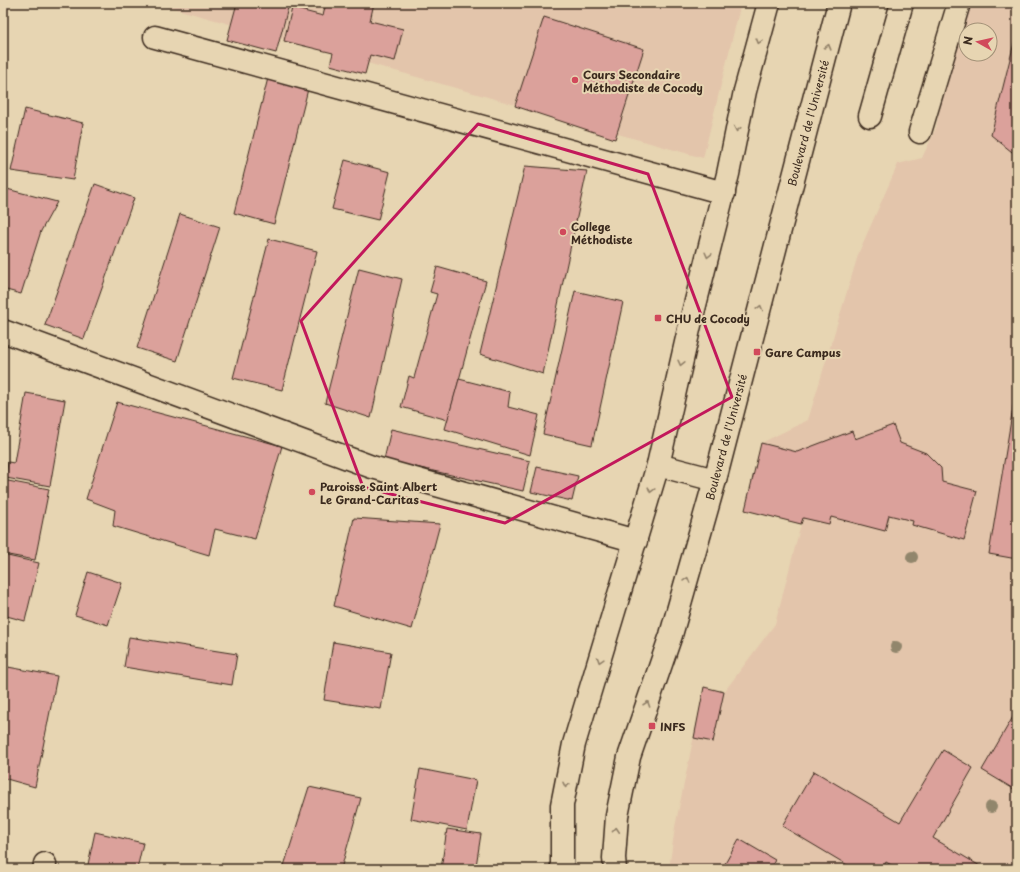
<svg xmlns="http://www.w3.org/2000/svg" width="1020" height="872" font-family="'Playpen Sans',sans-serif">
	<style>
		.built { fill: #e3c5ab; fill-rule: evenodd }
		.building { fill: #dba19b; stroke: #3b2a1e }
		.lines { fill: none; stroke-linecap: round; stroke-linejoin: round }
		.minor-casing { stroke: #3b2a1e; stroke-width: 25 }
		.minor { stroke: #e7d5b2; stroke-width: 22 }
		.tree { fill: #91866c }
		.oneway { stroke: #918068 }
		.marked { fill: none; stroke: #c2185b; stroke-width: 3; stroke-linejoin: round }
		.poi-dot { fill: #d1495b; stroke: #e7d5b2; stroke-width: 1.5 }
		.labels { text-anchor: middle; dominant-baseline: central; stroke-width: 4; stroke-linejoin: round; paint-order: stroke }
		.poi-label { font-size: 11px; font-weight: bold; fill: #3b2a1e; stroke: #e7d5b2; text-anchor: start }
		.street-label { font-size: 11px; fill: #3b2a1e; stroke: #e7d5b2 }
	</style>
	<rect width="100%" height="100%" fill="#e7d5b2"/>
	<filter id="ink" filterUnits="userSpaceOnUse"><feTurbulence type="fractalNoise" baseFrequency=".025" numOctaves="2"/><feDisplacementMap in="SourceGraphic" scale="8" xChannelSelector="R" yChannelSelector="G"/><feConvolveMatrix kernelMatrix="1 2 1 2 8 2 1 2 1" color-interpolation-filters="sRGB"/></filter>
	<g filter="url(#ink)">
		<g class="built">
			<path d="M155,3H741L703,158Z"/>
			<path d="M970,3H1017V869H669L675,827L704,687L724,692L775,624L801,524L745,510L761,443L808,420L859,252L898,164L922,158L936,128L942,98ZM966,30H990V54H966Z"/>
		</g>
		<g class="building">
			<path d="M237,3L289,4L276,53L227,40Z"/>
			<path d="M326,3H374L370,21L403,29L395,61L370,55L365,74L330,65L333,53L284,41L292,8L323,16Z"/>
			<path d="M544,17L644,49L615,139L515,106Z"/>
			<path d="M1017,31V156L991,135Z"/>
			<path d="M268,78L308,89L274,224L234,213Z"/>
			<path d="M25,109L83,123L73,180L11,171Z"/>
			<path d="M345,160L390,172L378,220L332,209Z"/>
			<path d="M525,166L587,171L543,374L480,354Z"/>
			<path d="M95,184L134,198L84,339L45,325Z"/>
			<path d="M3,188L57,202L41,231L21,294L3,289Z"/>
			<path d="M180,214L220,227L177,361L137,348Z"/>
			<path d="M269,239L317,251L282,390L233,378Z"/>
			<path d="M437,267L486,281L448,420L401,407L409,376L414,378L437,294L430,292Z"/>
			<path d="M359,268L402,279L371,418L325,403Z"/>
			<path d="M575,291L623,302L592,445L543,434Z"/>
			<path d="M459,379L510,392L508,407L539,415L530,455L445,429Z"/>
			<path d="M1017,383V559L989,554Z"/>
			<path d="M26,393L65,400L50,486L6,478L8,462L14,463Z"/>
			<path d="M117,402L282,446L255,539L215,529L209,555L113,526L115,510L86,499Z"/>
			<path d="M893,425L900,443L926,453L941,468L942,482L977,491L964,540L912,525L913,521L889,515L885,531L831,517L829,524L803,518L801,524L745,510L761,443L797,452L852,431L855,439Z"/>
			<path d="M391,429L530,461L523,491L384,460Z"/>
			<path d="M537,467L578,476L572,501L531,492Z"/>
			<path d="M3,480L49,489L35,560L3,554Z"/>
			<path d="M354,518L440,524L412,629L334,606Z"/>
			<path d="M3,555L39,563L25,621L3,615Z"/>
			<path d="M88,572L122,583L108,625L75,615Z"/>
			<path d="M129,637L237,654L232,685L124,667Z"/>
			<path d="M333,642L391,652L381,709L324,700Z"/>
			<path d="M8,667L57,676L35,787L3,778V679Z"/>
			<path d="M704,687L724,692L713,742L694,738Z"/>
			<path d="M1017,710V791L982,770Z"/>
			<path d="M943,750L973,768L933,838L985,869H898L886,862L882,869H854L782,826L814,771L900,822Z"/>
			<path d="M420,769L476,780L467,830L411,819Z"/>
			<path d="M309,787L361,798L341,869H283Z"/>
			<path d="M447,829L481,834L476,866L489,869H441Z"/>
			<path d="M95,832L143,843L137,869H87Z"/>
			<path d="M739,839L775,860L770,869H722Z"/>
		</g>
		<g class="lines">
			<defs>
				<g id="minor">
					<path d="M155,37L724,193"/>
					<path d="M870,116L902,3"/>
					<path d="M920,132L959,3"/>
					<path d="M3,331L372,467L636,541"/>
					<path d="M658,465L715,480"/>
					<path d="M44,869L45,864"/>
					<path d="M562,869V805L574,744L658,465L690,325L728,174L745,91L769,3"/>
					<path d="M615,869L614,858L617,816L629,757L671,635L715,480L839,3"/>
				</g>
			</defs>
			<use href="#minor" class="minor-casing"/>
			<use href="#minor" class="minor"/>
		</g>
		<g class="tree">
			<circle cx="912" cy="557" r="6"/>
			<circle cx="896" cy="647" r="6"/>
			<circle cx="991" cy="807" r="6"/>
		</g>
		<defs><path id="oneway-chevron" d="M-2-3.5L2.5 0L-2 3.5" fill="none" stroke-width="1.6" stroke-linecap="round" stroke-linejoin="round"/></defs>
		<g class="oneway">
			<use href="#oneway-chevron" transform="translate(759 41) rotate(106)"/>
			<use href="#oneway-chevron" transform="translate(828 47) rotate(-75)"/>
			<use href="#oneway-chevron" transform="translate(737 129) rotate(101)"/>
			<use href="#oneway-chevron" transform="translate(708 255) rotate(104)"/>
			<use href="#oneway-chevron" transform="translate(760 308) rotate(-76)"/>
			<use href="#oneway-chevron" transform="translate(681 363) rotate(103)"/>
			<use href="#oneway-chevron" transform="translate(651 490) rotate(105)"/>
			<use href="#oneway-chevron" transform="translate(687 580) rotate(-74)"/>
			<use href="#oneway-chevron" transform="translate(600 660) rotate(107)"/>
			<use href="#oneway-chevron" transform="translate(647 704) rotate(-71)"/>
			<use href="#oneway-chevron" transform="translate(566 785) rotate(102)"/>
			<use href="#oneway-chevron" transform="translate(616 830) rotate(-86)"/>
		</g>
	</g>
	<path class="marked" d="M478,124L648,174L732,397L505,523L363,487L301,321Z"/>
	<g class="poi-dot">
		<circle cx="575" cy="80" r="4"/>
		<circle cx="563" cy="232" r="4"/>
		<rect x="654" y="314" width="8" height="8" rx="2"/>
		<rect x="753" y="348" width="8" height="8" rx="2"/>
		<circle cx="312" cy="492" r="4"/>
		<rect x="648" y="722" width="8" height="8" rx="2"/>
	</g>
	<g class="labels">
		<g class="poi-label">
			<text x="583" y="74">Cours Secondaire<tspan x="583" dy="13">Méthodiste de Cocody</tspan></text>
			<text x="571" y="226">College<tspan x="571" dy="13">Méthodiste</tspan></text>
			<text x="666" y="318">CHU de Cocody</text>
			<text x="765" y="352">Gare Campus</text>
			<text x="320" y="486">Paroisse Saint Albert<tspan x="320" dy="13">Le Grand-Caritas</tspan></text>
			<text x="660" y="726">INFS</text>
		</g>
		<g class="street-label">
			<text transform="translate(808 123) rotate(-75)">Boulevard de l'Université</text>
			<text transform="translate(726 437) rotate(-75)">Boulevard de l'Université</text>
		</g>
	</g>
	<rect width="1020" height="872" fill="none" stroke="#e7d5b2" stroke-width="16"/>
	<rect x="8" y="8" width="1004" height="856" fill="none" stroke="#3b2a1e" stroke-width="1.5" filter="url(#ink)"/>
	<g transform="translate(978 42) rotate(278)"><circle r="19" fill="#e7d5b2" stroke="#a29177"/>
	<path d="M0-3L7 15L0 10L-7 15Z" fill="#d1495b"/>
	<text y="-6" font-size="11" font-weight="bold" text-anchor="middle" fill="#3b2a1e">N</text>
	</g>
</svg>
